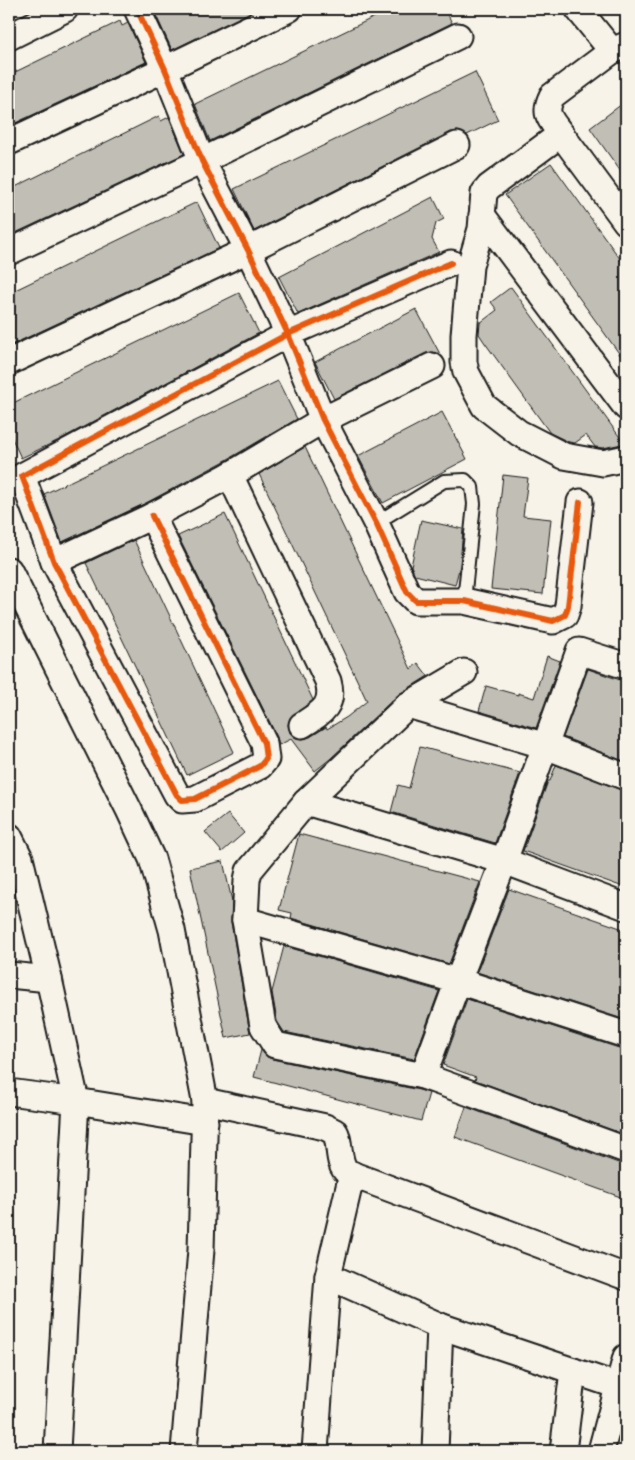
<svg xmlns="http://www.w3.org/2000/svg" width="635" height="1460" font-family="'Shantell Sans',sans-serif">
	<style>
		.building { fill: #c0beb5; stroke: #1c1c1c }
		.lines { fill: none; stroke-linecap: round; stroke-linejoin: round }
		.lane-casing { stroke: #1c1c1c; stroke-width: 16 }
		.street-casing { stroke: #1c1c1c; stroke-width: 29 }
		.lane { stroke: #f7f3e8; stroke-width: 12 }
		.street { stroke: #f7f3e8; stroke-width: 25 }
		.cycleway-casing { stroke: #f7f3e8; stroke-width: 9 }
		.cycleway { stroke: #e8590c; stroke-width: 6 }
	</style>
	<rect width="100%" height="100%" fill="#f7f3e8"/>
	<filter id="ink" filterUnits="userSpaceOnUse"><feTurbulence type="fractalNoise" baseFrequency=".02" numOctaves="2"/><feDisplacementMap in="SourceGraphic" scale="10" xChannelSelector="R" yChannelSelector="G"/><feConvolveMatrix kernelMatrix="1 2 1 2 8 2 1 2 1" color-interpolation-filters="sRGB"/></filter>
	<g filter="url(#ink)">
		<g class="building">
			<path d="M158,9H257L172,50L154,11Z"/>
			<path d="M391,9H445L452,23L210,141L195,104Z"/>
			<path d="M120,21L122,26L128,23L146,62L9,126V75Z"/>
			<path d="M475,72L498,120L467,135L458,131L451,132L254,231L234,189Z"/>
			<path d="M626,101V179L590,128Z"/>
			<path d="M159,116L161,121L169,117L184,154L9,236V190Z"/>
			<path d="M551,163L626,267V363L505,195Z"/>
			<path d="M433,197L444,219L436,223L432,239L439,252L298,314L279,277Z"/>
			<path d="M197,202L219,248L9,346V293Z"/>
			<path d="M511,287L606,418L624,443L622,444L603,448L595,447L586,435L575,443L569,442L550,433L485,343L479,334L480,323L497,310L491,302Z"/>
			<path d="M239,293L259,333L59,440L21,458L9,432V405Z"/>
			<path d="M416,309L440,354L432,352L426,353L334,399L315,362Z"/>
			<path d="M278,381L297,419L223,462L146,503L62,542L44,494Z"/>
			<path d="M442,412L467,459L383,503L358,456Z"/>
			<path d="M305,447L411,669L418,663L428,676L398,695L330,759L315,771L291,739L279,745L277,737L178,536L225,514L313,700L290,718L288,725L290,733L296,738L303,739L310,737L326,727L327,729L347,717L367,701L259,474Z"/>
			<path d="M503,475L528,478L523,516L551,519L543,594L491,589Z"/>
			<path d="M421,520L463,529L460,565L455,585L415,575L411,566Z"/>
			<path d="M134,540L234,752L187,775L86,563Z"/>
			<path d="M547,656L560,661L536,728L479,711L486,686L518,695V693L534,698Z"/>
			<path d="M588,669L626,682V762L563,737Z"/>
			<path d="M420,747L520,773L495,843L391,812L398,785L409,788Z"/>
			<path d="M556,765L621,790L626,791V888L523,851L548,781H550Z"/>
			<path d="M228,814L244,833L222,852L205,832Z"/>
			<path d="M299,834L480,882L449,964L291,918L292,913L279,910Z"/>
			<path d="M223,861L232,901L231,922L250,1033L226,1038L190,868Z"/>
			<path d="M509,889L626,930V1020L477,972Z"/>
			<path d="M284,946L439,991L414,1059L284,1032L277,1021L272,992Z"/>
			<path d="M467,999L622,1049H626V1135L475,1080L476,1077L443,1065Z"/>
			<path d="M261,1050L267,1057L272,1059L419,1090L429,1093L421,1121L254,1077Z"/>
			<path d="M466,1107L621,1164H626V1199L455,1137Z"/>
		</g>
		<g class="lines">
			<defs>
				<path id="lane" d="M376,523L444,481L465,480L472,487L474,504L464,601"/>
				<g id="street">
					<path d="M137,9L165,69L202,161L248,250L288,334L323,420L376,523L407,592L416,601H464L553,621L565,615L568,606L580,502"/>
					<path d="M578,9L612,51"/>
					<path d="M9,37L65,9"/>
					<path d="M626,45L612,51L552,96C543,114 550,119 561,134L489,187L484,193L481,229L470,266L464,335V362L466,372L484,406L519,433L564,456L603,463L626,458"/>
					<path d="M561,134L626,222"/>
					<path d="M9,142L165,69L289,9"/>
					<path d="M482,215L626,407"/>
					<path d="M9,252L202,161L458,36"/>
					<path d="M9,362L248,250L457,145"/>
					<path d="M230,475L328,681C335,706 321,713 302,725"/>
					<path d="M152,516L264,743L266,759L260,766L195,799L182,800L177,795L54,562L22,476L288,334L451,263"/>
					<path d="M54,562L152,516L230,475L323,420L432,366"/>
					<path d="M9,570L129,810L152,859L172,930L205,1101L201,1250L184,1451"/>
					<path d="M464,672L408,705L306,802L249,871L247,880L245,920L263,1026L275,1045L423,1076L626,1150"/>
					<path d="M408,705L546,746L626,777"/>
					<path d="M306,802L504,861L626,907"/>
					<path d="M9,836L20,858L49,979L76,1101L205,1122"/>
					<path d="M245,920L458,981L626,1035"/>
					<path d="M9,975L49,979"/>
					<path d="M423,1076L458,981L504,861L579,651L626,666"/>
					<path d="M9,1092L76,1101L57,1451"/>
					<path d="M205,1101L325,1127L335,1132L336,1134C341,1147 337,1164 348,1173L626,1277"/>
					<path d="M328,1276L440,1326L618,1386"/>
					<path d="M315,1451L328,1276L352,1174"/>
					<path d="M435,1451L440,1326"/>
					<path d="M563,1451L573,1371"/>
					<path d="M601,1451L626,1357"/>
				</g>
			</defs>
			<use href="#lane" class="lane-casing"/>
			<use href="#street" class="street-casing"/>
			<use href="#lane" class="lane"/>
			<use href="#street" class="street"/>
			<defs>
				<g id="cycleway">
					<path d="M137,9L165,69L202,161L248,250L288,334L323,420L376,523L407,592L416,601H464L553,621L565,615L568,606L580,502"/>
					<path d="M152,516L264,743L266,759L260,766L195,799L182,800L177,795L54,562L22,476L288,334L451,263"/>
				</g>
			</defs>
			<use href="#cycleway" class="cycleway-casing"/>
			<use href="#cycleway" class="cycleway"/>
		</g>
	</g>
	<rect width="635" height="1460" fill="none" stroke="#f7f3e8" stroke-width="30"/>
	<rect x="15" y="15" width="605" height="1430" fill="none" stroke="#1c1c1c" stroke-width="2" filter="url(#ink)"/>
</svg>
